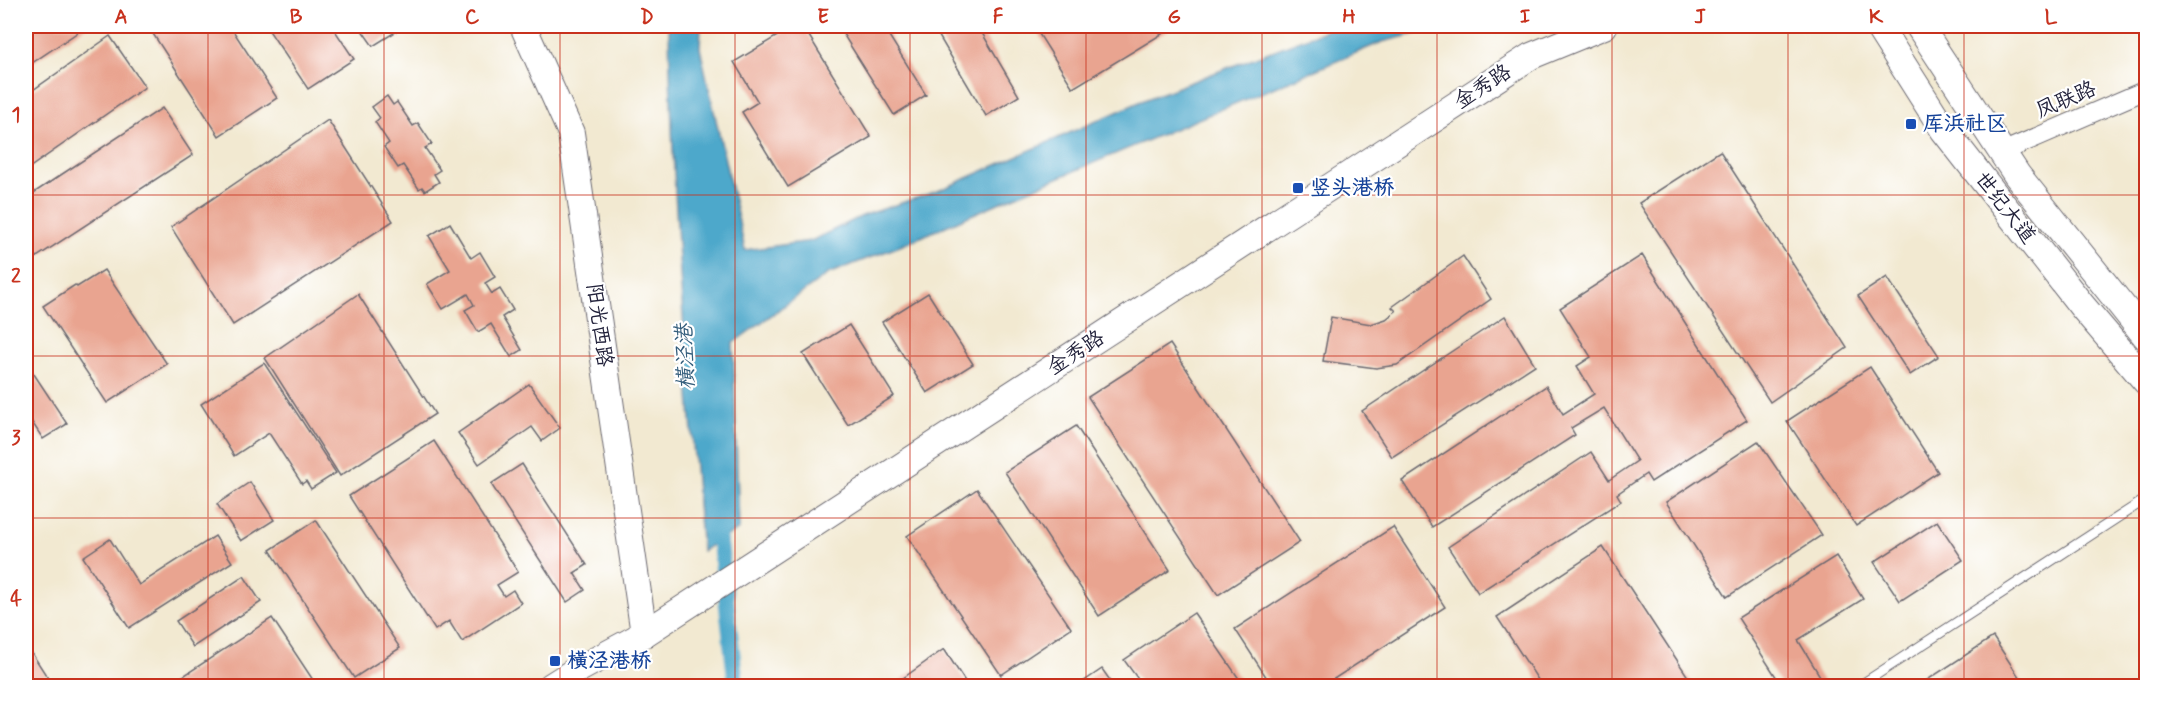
<svg xmlns="http://www.w3.org/2000/svg" width="2172" height="712" font-family="Mynerve,'LXGW WenKai TC',sans-serif">
	<style>
		.water { fill: #4da8cb; stroke: #386583; stroke-width: 1.5 }
		.lines { fill: none; stroke-linecap: round; stroke-linejoin: round }
		.canal { stroke: #4da8cb; stroke-width: 16 }
		.building { fill: #e9a490 }
		.lane-casing { stroke: #6b6870; stroke-width: 11 }
		.street-casing { stroke: #6b6870; stroke-width: 20 }
		.secondary-casing { stroke: #6b6870; stroke-width: 28 }
		.primary-casing { stroke: #6b6870; stroke-width: 29 }
		.lane { stroke: #fff; stroke-width: 9 }
		.street { stroke: #fff; stroke-width: 18 }
		.secondary { stroke: #fff; stroke-width: 26 }
		.primary { stroke: #fff; stroke-width: 27 }
		.grid { fill: none; stroke: #c8321e; stroke-width: 1.5; stroke-opacity: 0.55 }
		.transit-dot { fill: #1a4fb4; stroke: #fff; stroke-width: 2 }
		.labels { text-anchor: middle; dominant-baseline: central; stroke-width: 4.5; stroke-linejoin: round; paint-order: stroke }
		.street-label { font-size: 21px; fill: #22223b; stroke: #fff }
		.transit-label { font-size: 21px; font-weight: bold; fill: #164399; stroke: #fff; text-anchor: start }
		.water-label { font-size: 22px; font-style: italic; fill: #355e7c; stroke: #fff }
		.neatline { fill: none; stroke: #c8321e; stroke-width: 2 }
		.grid-label { font-size: 20px; text-anchor: middle; font-weight: bold; fill: #c8321e }
	</style>
	<rect width="100%" height="100%" fill="#fff"/>
	<filter id="ink" filterUnits="userSpaceOnUse"><feTurbulence type="fractalNoise" baseFrequency=".0167" numOctaves="2"/><feDisplacementMap in="SourceGraphic" scale="12" xChannelSelector="R" yChannelSelector="G"/><feConvolveMatrix kernelMatrix="1 2 1 2 8 2 1 2 1" color-interpolation-filters="sRGB"/></filter>
	<filter id="wash" filterUnits="userSpaceOnUse"><feTurbulence type="fractalNoise" baseFrequency=".008" numOctaves="4" result="noise"/><feDisplacementMap in="SourceGraphic" scale="24" xChannelSelector="R" yChannelSelector="G"/><feGaussianBlur stdDeviation="1.35" result="paint"/><feColorMatrix in="noise" values="0 0 0 0 0 0 0 0 0 0 0 0 0 0 0 0 0 1.4 0 .05"/><feComposite in="paint" operator="in"/></filter>
	<g filter="url(#wash)">
		<rect width="100%" height="100%" fill="#f2e9d1"/>
		<path class="water" d="M669,26H701L700,48L745,250L811,241L862,216L940,190L1144,100L1337,26H1467L1455,34L1439,28L1382,42L1017,195L900,246L828,274L733,343L739,529L702,551C687,376 672,201 669,26Z"/>
		<g class="lines">
			<path class="canal" d="M717,517L736,686"/>
		</g>
		<g id="blocks">
			<g class="building">
				<path d="M26,26H87L26,67Z"/>
				<path d="M148,26H230L277,98L219,136Z"/>
				<path d="M266,26H332L354,59L308,89Z"/>
				<path d="M359,26H405L373,46Z"/>
				<path d="M794,26H803L871,137L788,187L742,112L758,102L734,62Z"/>
				<path d="M838,26H883L926,95L894,115Z"/>
				<path d="M933,26H978L1019,96L986,116Z"/>
				<path d="M1034,26H1175L1073,88Z"/>
				<path d="M110,36L145,87L26,170V95Z"/>
				<path d="M387,96L393,105L397,102L413,126L418,123L432,144L425,148L440,170L434,174L439,182L425,191L422,187L419,189L403,165L398,168L384,147L389,143L375,122L380,118L372,107Z"/>
				<path d="M162,108L193,155L26,264V198Z"/>
				<path d="M328,120L393,221L233,325L171,227Z"/>
				<path d="M1720,151L1847,348L1770,402L1639,203Z"/>
				<path d="M450,223L471,258L480,252L495,277L485,283L492,294L500,289L513,310L502,317L522,350L511,357L491,324L478,332L465,310L474,305L468,294L443,309L427,284L450,270L429,236Z"/>
				<path d="M1642,255L1747,420L1651,482L1646,474L1617,494L1621,501L1478,593L1448,547L1591,452L1609,480L1637,461L1604,408L1571,428L1575,435L1432,527L1402,481L1546,386L1563,414L1594,394L1577,366L1591,357L1560,308Z"/>
				<path d="M1463,256L1491,299L1397,365L1376,368L1323,361L1331,317L1371,324L1386,319L1396,311L1392,307Z"/>
				<path d="M104,270L167,364L107,403L43,306L75,285L77,287Z"/>
				<path d="M1887,277L1939,356L1910,375L1858,296Z"/>
				<path d="M928,293L973,364L927,393L882,322Z"/>
				<path d="M358,294L435,414L340,476L265,358Z"/>
				<path d="M1505,316L1535,365L1392,457L1362,411Z"/>
				<path d="M849,325L894,396L848,425L803,354Z"/>
				<path d="M1170,344L1300,542L1218,595L1088,397Z"/>
				<path d="M26,362L67,424L43,439L26,413Z"/>
				<path d="M264,363L336,473L311,489L306,481L302,484L269,433L234,456L201,404Z"/>
				<path d="M1870,367L1938,472L1856,526L1787,421Z"/>
				<path d="M529,384L560,428L542,441L532,427L479,464L458,433Z"/>
				<path d="M1076,426L1170,570L1099,616L1005,472Z"/>
				<path d="M434,441L518,572L497,585L504,596L513,590L521,603L462,642L449,621L435,630L349,496Z"/>
				<path d="M1758,441L1822,535L1727,597L1666,502Z"/>
				<path d="M522,464L587,565L574,573L585,590L567,602L491,484Z"/>
				<path d="M250,482L274,520L241,541L217,504Z"/>
				<path d="M977,489L1071,628L1001,675L907,536Z"/>
				<path d="M316,520L400,648L354,678L270,550Z"/>
				<path d="M1937,521L1963,560L1900,601L1874,562Z"/>
				<path d="M1393,527L1445,607L1323,686H1272L1235,629Z"/>
				<path d="M215,536L232,562L129,628L83,557L110,539L139,585Z"/>
				<path d="M1603,547L1694,686H1542L1497,617Z"/>
				<path d="M1836,556L1863,599L1798,640L1823,681L1815,686H1782L1738,618Z"/>
				<path d="M244,576L261,602L193,647L176,621Z"/>
				<path d="M1194,613L1244,686H1143L1124,660Z"/>
				<path d="M272,618L317,686H168Z"/>
				<path d="M1993,637L2025,686H1918Z"/>
				<path d="M26,644L53,686H26Z"/>
				<path d="M944,649L968,686H892Z"/>
				<path d="M1102,669L1114,686H1077Z"/>
			</g>
		</g>
	</g>
	<g filter="url(#ink)">
		<use href="#blocks" fill-opacity="0" stroke="#6b6870" stroke-width="1.5"/>
		<g class="lines">
			<defs>
				<path id="lane" d="M1859,686L2146,499"/>
				<path id="street" d="M2002,152L2146,90"/>
				<g id="secondary">
					<path d="M523,26L571,133L644,634"/>
					<path d="M551,686L570,674L644,634L1531,56L1604,26"/>
				</g>
				<g id="primary">
					<path d="M1878,26L1944,130L2082,306L2146,381"/>
					<path d="M1919,26L2017,175L2146,336"/>
				</g>
			</defs>
			<use href="#lane" class="lane-casing"/>
			<use href="#street" class="street-casing"/>
			<use href="#secondary" class="secondary-casing"/>
			<use href="#primary" class="primary-casing"/>
			<use href="#lane" class="lane"/>
			<use href="#street" class="street"/>
			<use href="#secondary" class="secondary"/>
			<use href="#primary" class="primary"/>
		</g>
	</g>
	<path class="grid" d="M208,26V686M384,26V686M560,26V686M735,26V686M910,26V686M1086,26V686M1262,26V686M1437,26V686M1612,26V686M1788,26V686M1964,26V686M26,195H2146M26,356H2146M26,518H2146"/>
	<g class="transit-dot">
		<rect x="1905" y="118" width="12" height="12" rx="3"/>
		<rect x="1292" y="182" width="12" height="12" rx="3"/>
		<rect x="549" y="655" width="12" height="12" rx="3"/>
	</g>
	<g class="labels">
		<g class="street-label">
			<text transform="translate(1483 87) rotate(-33)">金秀路</text>
			<text transform="translate(2066 100) rotate(-23)">凤联路</text>
			<text transform="translate(2005 208) rotate(52)">世纪大道</text>
			<text transform="translate(599 325) rotate(82)">阳光西路</text>
			<text transform="translate(1076 353) rotate(-33)">金秀路</text>
		</g>
		<g class="transit-label">
			<text x="1923" y="124">厍浜社区</text>
			<text x="1310" y="188">竖头港桥</text>
			<text x="567" y="661">横泾港桥</text>
		</g>
		<g class="water-label">
			<text transform="translate(686 357) rotate(-92)">横泾港</text>
		</g>
	</g>
	<rect width="2172" height="712" fill="none" stroke="#fff" stroke-width="66"/>
	<rect x="33" y="33" width="2106" height="646" class="neatline"/>
	<g class="grid-label">
		<text x="121" y="23">A</text>
		<text x="296" y="23">B</text>
		<text x="472" y="23">C</text>
		<text x="647" y="23">D</text>
		<text x="823" y="23">E</text>
		<text x="998" y="23">F</text>
		<text x="1174" y="23">G</text>
		<text x="1349" y="23">H</text>
		<text x="1525" y="23">I</text>
		<text x="1700" y="23">J</text>
		<text x="1876" y="23">K</text>
		<text x="2051" y="23">L</text>
		<text x="16" y="121">1</text>
		<text x="16" y="282">2</text>
		<text x="16" y="444">3</text>
		<text x="16" y="605">4</text>
	</g>
</svg>
